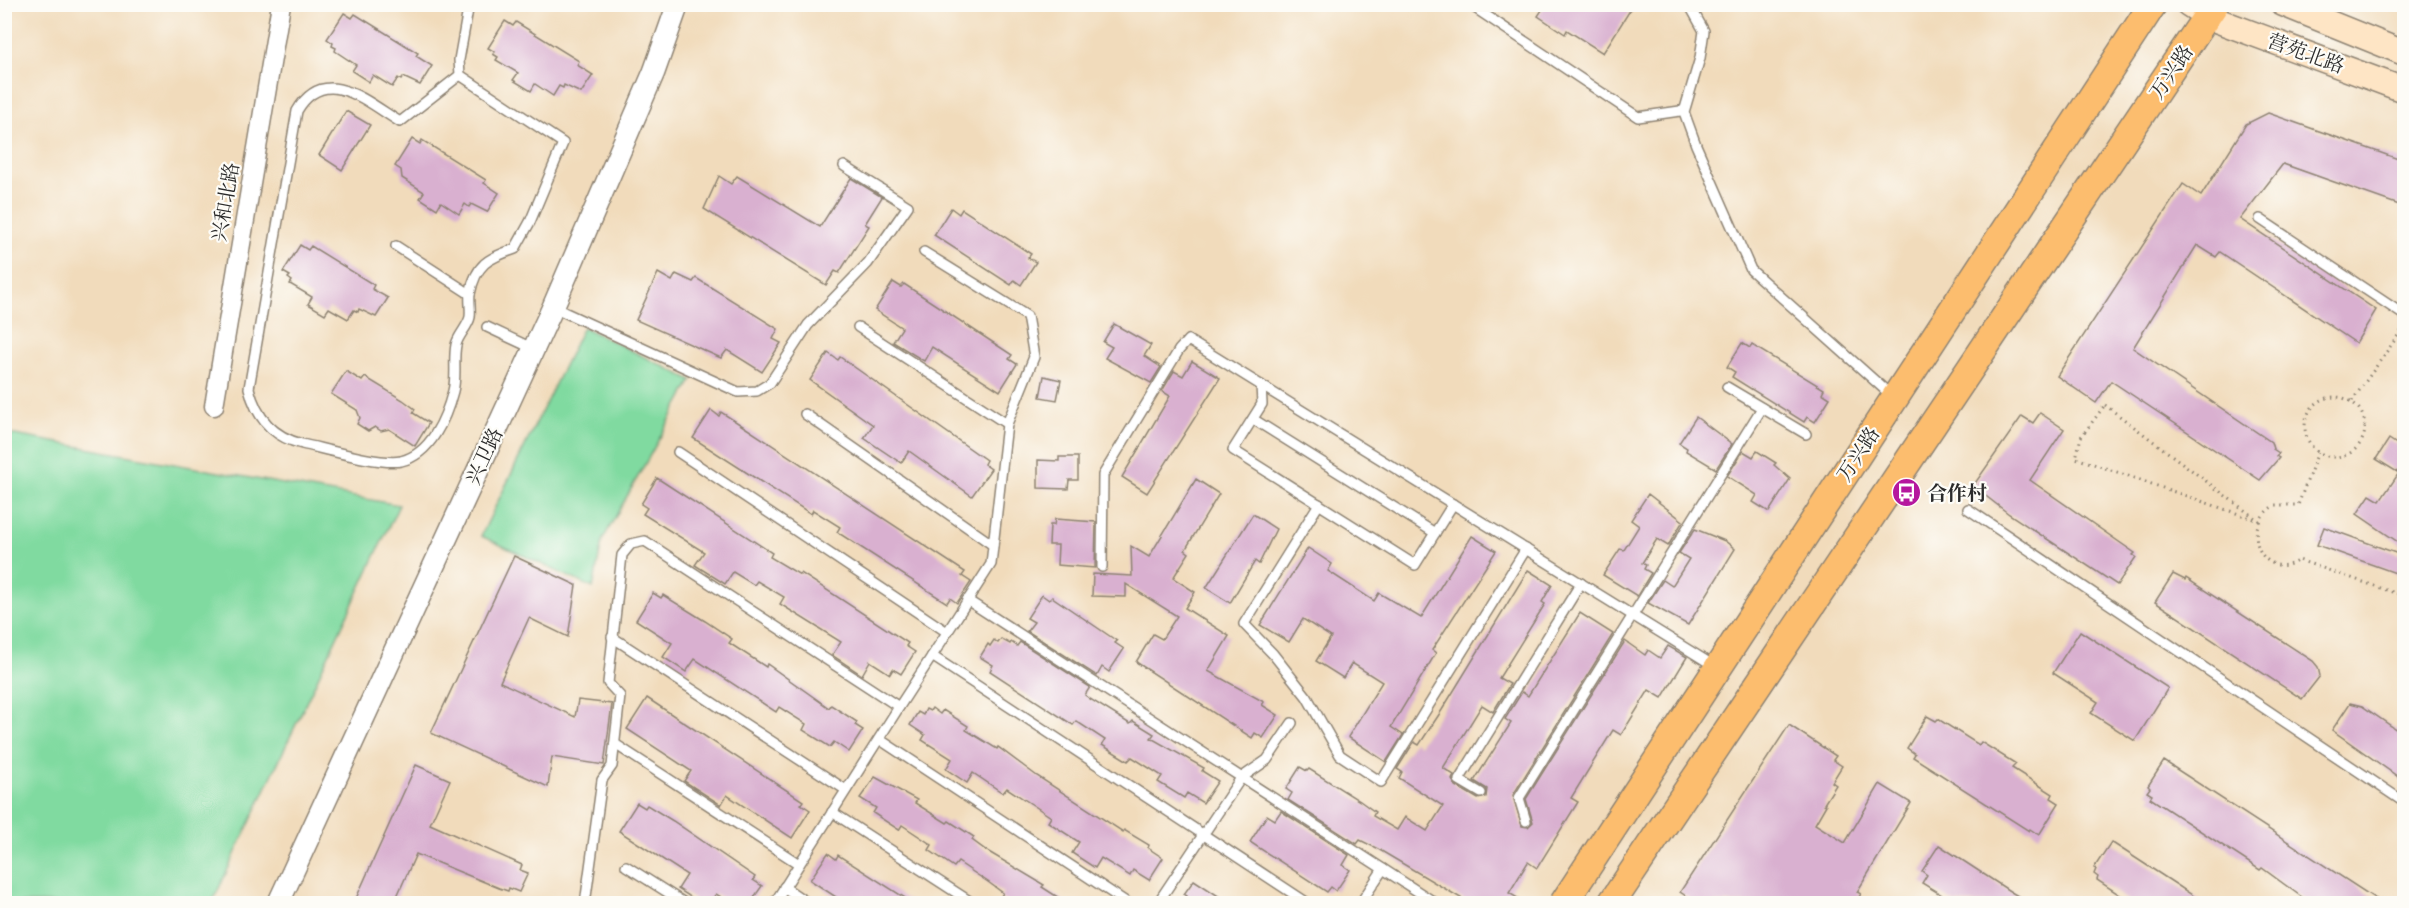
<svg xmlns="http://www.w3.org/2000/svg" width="2409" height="908" font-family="'Libre Bodoni','Noto Serif SC',serif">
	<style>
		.green { fill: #80daa0; stroke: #568266; stroke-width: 1.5 }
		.building { fill: #d9b0d0 }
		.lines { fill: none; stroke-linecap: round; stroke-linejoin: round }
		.service-casing { stroke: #8e8373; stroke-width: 12 }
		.minor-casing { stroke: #8e8373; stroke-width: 21 }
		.tertiary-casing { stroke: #8e8373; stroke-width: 24 }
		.secondary-casing { stroke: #8e8373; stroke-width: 27 }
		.primary-casing { stroke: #8e8373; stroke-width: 30 }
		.path { stroke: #8e8373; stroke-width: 3; stroke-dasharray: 1.5 4.5; stroke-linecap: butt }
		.service { stroke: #fff; stroke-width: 9 }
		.minor { stroke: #fff; stroke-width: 18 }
		.tertiary { stroke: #fff; stroke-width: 21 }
		.secondary { stroke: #fee5c5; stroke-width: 24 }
		.primary { stroke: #fcbd6e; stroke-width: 27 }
		.labels { text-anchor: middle; stroke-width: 4.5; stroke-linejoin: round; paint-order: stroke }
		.street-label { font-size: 20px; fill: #2b2b2b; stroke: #fdfcf7 }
		.poi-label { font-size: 20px; font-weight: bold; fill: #2b2b2b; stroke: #fdfcf7; text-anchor: start }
	</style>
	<rect width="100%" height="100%" fill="#fdfcf7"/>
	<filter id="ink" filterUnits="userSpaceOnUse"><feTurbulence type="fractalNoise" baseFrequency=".0167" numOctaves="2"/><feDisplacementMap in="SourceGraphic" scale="12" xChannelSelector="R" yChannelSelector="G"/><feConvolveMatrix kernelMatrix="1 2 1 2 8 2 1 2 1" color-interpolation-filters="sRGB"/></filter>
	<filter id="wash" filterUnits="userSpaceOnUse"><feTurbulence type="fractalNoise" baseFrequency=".008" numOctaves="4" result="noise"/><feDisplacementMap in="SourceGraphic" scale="24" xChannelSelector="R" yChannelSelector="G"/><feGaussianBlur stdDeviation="1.35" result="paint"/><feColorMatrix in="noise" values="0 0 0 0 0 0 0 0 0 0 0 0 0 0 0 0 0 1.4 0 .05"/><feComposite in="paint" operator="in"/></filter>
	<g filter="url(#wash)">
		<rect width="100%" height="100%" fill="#f1dbbb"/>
		<g class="green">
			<path d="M583,327L692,380L602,541L593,588L481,536Z"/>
			<path d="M4,433L399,505L212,903H5Z"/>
		</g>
		<g id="blocks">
			<g class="building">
				<path d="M1546,4H1634L1603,53L1567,30L1565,34L1538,16Z"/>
				<path d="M344,13L352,18L355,14L418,53L416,56L432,66L420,85L403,77L401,80L398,78L392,87L373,75L369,82L352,71L356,65L335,51L336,48L332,46L333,43L327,39Z"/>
				<path d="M505,21L513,26L516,22L579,61L577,65L593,75L581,93L564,85L563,88L559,86L553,96L535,84L531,91L513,80L518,73L496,60L498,57L493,54L495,52L488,48Z"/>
				<path d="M346,111L370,125L342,170L319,155Z"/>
				<path d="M2268,113L2404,161V197L2402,206L2283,164L2240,219L2376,310L2356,343L2220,252L2216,257L2197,245L2133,348L2271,442L2273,449L2279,453L2276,456L2279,458L2260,480L2111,381L2096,403L2057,376L2183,184L2201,196L2246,124Z"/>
				<path d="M412,139L420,144L422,140L486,180L484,183L499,193L487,212L471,204L469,207L465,204L459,214L441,202L437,209L420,198L424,192L402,178L401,170L395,166Z"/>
				<path d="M719,176L731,184L737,176L820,227L851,178L882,197L865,224L869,226L839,273L835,271L826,285L704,209Z"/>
				<path d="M951,208L959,214L962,209L1031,254L1028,258L1036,262L1021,285L1014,280L1011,285L934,235Z"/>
				<path d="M300,245L308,250L311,246L374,285L372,289L388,298L376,317L359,309L358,312L354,310L348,319L329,308L325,314L308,304L312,297L290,284L292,281L288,278L290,276L283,272Z"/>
				<path d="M658,273L672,281L676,274L693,282L696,278L778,329L773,339L781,343L762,372L727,350L721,358L636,320Z"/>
				<path d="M893,282L901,287L904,284L1012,355L1009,359L1017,364L1000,391L932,347L924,361L893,342L902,328L875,310Z"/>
				<path d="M1114,324L1151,345L1144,356L1161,367L1151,383L1105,358L1112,347L1103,342Z"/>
				<path d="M1742,343L1750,348L1752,345L1824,389L1822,393L1830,398L1815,422L1807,417L1804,422L1732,377L1735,372L1727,367Z"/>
				<path d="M828,353L838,360L840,357L986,460L984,464L991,469L972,496L909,451L901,463L864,438L873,425L810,380Z"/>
				<path d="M1192,361L1220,378L1147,493L1122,477L1170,396L1162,391L1174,371L1183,376Z"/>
				<path d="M346,371L362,381L365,377L403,400L415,409L413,413L429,423L415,446L389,429L381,431L375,427L368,431L357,424L360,418L357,410L331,394Z"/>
				<path d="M1044,376L1061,380L1057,400L1040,397Z"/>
				<path d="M711,410L719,416L721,412L746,428L965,572L962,576L971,582L957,603L950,598L947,603L837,532L840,527L813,510L811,514L693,438Z"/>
				<path d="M2040,413L2064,429L2030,480L2135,553L2133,555L2136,557L2117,585L2009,514L1973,486L2022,416L2033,423Z"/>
				<path d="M1696,417L1732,444L1716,469L1686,451L1687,448L1679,443Z"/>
				<path d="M2389,439L2404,449V546L2357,514L2370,495L2380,501L2399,473L2376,459Z"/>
				<path d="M1743,451L1753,457L1757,451L1776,463L1774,465L1790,479L1769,512L1753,502L1757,495L1727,476Z"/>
				<path d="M1059,457H1078V480H1069L1068,489L1038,488V460L1059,461Z"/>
				<path d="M657,478L772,553L770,557L800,575L801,573L908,643L906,646L915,652L901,674L893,669L890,674L870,661L862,675L832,655L841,642L780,604L784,597L757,581L754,585L733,572L725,584L695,565L704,552L643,514L647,508L641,504Z"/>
				<path d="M1196,479L1219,494L1185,550L1189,553L1173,578L1195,592L1185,608L1229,636L1208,671L1264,702L1262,705L1278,715L1263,738L1255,733L1252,738L1136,662L1153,634L1162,639L1177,616L1126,584V597L1092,596L1093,574L1132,576L1131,546L1149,557Z"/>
				<path d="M1648,494L1683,521L1668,546L1657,539L1642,563L1646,565L1644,569L1651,573L1637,596L1603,575L1620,549L1624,550L1639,526L1631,520Z"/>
				<path d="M1253,514L1276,529L1259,564L1255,561L1230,603L1206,588Z"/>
				<path d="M1055,519L1096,522L1095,568L1057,565L1058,545H1049L1050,525H1054Z"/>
				<path d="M2324,527L2404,556V576L2317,545Z"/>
				<path d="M1695,529L1725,541L1735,549L1688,625L1648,603L1663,580L1672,586L1689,559L1679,553Z"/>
				<path d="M1472,536L1496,551L1432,650L1436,653L1391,727L1403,735L1386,762L1348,737L1382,682L1352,663L1343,678L1316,661L1331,637L1303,619L1289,642L1260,625L1308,548L1332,564L1328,571L1374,601L1379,593L1421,618Z"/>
				<path d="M514,556L576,585L568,637L529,618L500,682L575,717L578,700L612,704L604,765L552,757L548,787L431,733Z"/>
				<path d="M1528,570L1552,585L1542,602L1545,604L1499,678L1510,684L1493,712L1482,705L1443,768L1454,775L1452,780L1456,786L1478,799L1486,797L1487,789L1474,781L1511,723L1505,719L1522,692L1528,696L1580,613L1613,634L1513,795L1522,826L1528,827L1533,822L1526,799L1625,641L1645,655L1648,650L1660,658L1668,646L1687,657L1662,698L1649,690L1621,735L1613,730L1571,798L1578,802L1537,868L1528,862L1509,893L1526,903H1469L1378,849L1360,840L1357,844L1288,800L1292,793L1286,789L1300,767L1307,771L1309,769L1360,801L1375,812L1373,816L1397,830L1405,817L1427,831L1443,806L1399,778L1402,772L1397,769L1414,742L1419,745L1442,710Z"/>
				<path d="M2173,574L2185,580L2186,578L2313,661L2318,667L2320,676L2302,699L2155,602Z"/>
				<path d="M653,593L661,598L663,595L705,621L732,639L729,643L766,667L767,664L829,708L831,705L857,722L855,725L863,730L849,752L834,742L830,747L803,730L806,724L779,707L776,712L695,659L686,672L663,657L672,643L636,620Z"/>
				<path d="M1042,595L1049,600L1052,597L1117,641L1115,643L1124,649L1109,672L1102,667L1097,676L1027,631L1034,622L1027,618Z"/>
				<path d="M2080,631L2168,688L2135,741L2091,713L2098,702L2053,673Z"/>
				<path d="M1001,639L1010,644L1011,642L1017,646L1020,642L1090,687L1085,695L1090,699L1130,724L1133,721L1154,734L1151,738L1204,768L1202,771L1218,781L1203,803L1187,793L1184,798L1158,782L1162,776L1132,757L1128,761L1102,745L1105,740L1076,721L1073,725L990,671L993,665L980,657L988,644L990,646L994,640L998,643Z"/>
				<path d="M647,698L803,801L801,804L810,810L792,838L727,795L721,805L684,781L691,771L627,729Z"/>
				<path d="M2350,703L2362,706L2404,735V781L2332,730Z"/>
				<path d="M932,708L940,714L943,710L968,726L966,730L997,749L998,747L1037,776L1123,832L1124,830L1149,845L1148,848L1163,858L1149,880L1133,870L1130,876L1101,858L1095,868L1072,853L1079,842L1048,822L1051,817L1036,807L1007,788L1003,793L973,773L967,783L946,769L952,759L922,740L925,735L910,725L918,712L923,715L926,709L930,711Z"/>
				<path d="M1927,716L1936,721L1938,719L1979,745L1981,742L2016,764L2012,768L2053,794L2051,798L2059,803L2039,835L2030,829L2029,831L1913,757L1915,754L1907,748Z"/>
				<path d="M1789,725L1836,756L1833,760L1842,766L1832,782L1836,785L1824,804L1826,805L1815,824L1845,843L1880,784L1911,803L1857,892L1861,894L1855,903H1685L1689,898L1680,892Z"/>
				<path d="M2164,761L2382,903H2310L2262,868L2260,870L2150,798L2152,795L2147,792L2150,788L2148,786Z"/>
				<path d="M416,765L450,780L430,824L522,865L520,870L528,873L519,892L509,888L508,891L499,888L416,854L394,903H354Z"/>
				<path d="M875,777L917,800L915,803L947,823L949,821L974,837L972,840L987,851L1044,885L1042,887L1067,903H1008L1000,898L1003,893L988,882L958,862L954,867L929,850L932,845L902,825L899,830L873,813L876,808L860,798Z"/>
				<path d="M637,803L645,808L647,805L673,821L755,877L753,880L762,886L750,903H731L716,894L709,903H700L678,889L687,875L619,831Z"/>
				<path d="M1281,811L1349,855L1343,865L1350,870L1336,891L1331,887L1327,892L1250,842L1267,815L1275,820Z"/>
				<path d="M2111,842L2177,885L2204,903H2139L2134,900L2132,903L2097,880L2098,877L2094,874L2096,869L2094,868Z"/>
				<path d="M1939,845L2011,892L2030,903H1955L1922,883L1927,875L1922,871Z"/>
				<path d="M828,853L836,859L838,855L913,903H832L836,897L810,880Z"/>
				<path d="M1194,880L1229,903H1182L1187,896L1184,894Z"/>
			</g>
		</g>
	</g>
	<g filter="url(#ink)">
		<use href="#blocks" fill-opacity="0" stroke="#8e8373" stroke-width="1.5"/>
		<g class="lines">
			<defs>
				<g id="service">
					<path d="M1469,4L1638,117L1680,111"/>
					<path d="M1689,4L1704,31L1700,58L1684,112L1696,145L1751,270L1893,397"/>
					<path d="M460,75L400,122C367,102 325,63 297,111L249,388C256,417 273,437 302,444C325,449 380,465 401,461C431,454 446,418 453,391C457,376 453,360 456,345C458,335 468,327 470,317C471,309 469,301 470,294C476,264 488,258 515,249L530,222L563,143L460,75L459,60L469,4"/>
					<path d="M2260,219L2404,315"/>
					<path d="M396,246L470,294"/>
					<path d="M924,252L1027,316L1034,357L1007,424L991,564L932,656"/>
					<path d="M553,307L738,392L757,391L770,383L808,325L868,263L908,206L844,166"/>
					<path d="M487,327L534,349"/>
					<path d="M858,327L1007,424"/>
					<path d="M1261,385L1262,404L1233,450L1415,565L1453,504"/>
					<path d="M1727,387L1806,434"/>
					<path d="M805,414L993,545"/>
					<path d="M1253,419L1435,533"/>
					<path d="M678,452L947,632"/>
					<path d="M1319,504L1244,624L1273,654L1307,697L1340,755L1381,782L1526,549"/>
					<path d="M1968,509L2404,802"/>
					<path d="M1102,567L1103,475L1179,350L1188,340L1716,667"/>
					<path d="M967,600L1383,869"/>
					<path d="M612,637L846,790"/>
					<path d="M899,707L932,656L1309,904"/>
					<path d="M879,739L1129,904"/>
					<path d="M615,744L799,864"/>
					<path d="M1481,793L1459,780L1581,583"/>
					<path d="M832,812L974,904"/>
					<path d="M1526,821L1519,798L1762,408"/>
					<path d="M626,866L686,904"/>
					<path d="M784,887L809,904"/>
					<path d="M585,904L602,780L612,766L620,696L608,683L622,555L631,544L645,541L899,707L774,904"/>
					<path d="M1157,904L1241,778L1267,760L1292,723"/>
					<path d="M1360,904L1383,869L1437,904"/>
				</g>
				<path id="minor" d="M214,406L281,4"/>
				<path id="tertiary" d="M278,904L553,307L654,72L678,4"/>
				<g id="secondary">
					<path d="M2188,4L2208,17L2404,90"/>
					<path d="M2283,4L2404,53"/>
				</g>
				<g id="primary">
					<path d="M1563,904L2153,4"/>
					<path d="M1611,904L2215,4"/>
				</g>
			</defs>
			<use href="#service" class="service-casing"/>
			<use href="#minor" class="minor-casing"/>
			<use href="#tertiary" class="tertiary-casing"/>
			<use href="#secondary" class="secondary-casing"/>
			<use href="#primary" class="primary-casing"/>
			<g class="path">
				<circle cx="2335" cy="427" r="30"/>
				<path d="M2352,401L2404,327"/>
				<path d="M2105,405L2259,521L2076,458L2081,437Z"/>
				<path d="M2318,452L2298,505H2275C2237,527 2263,583 2299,560L2404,596"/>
			</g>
			<use href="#service" class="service"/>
			<use href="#minor" class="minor"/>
			<use href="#tertiary" class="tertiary"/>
			<use href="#secondary" class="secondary"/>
			<use href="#primary" class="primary"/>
		</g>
	</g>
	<defs>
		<symbol id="bus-disc" viewBox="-11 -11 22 22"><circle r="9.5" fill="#b5179e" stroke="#fdfcf7"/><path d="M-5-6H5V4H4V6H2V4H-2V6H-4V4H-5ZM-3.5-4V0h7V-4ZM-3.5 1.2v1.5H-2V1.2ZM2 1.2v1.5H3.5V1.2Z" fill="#fff"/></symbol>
	</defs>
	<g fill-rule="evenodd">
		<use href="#bus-disc" x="1890" y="476" width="33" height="33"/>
	</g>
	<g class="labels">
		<g class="street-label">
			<text transform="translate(2306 53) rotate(20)" y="7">营苑北路</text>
			<text transform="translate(2171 72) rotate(-56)" y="7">万兴路</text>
			<text transform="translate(225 202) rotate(-80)" y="7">兴和北路</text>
			<text transform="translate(1858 454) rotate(-57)" y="7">万兴路</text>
			<text transform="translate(484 456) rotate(-65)" y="7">兴卫路</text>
		</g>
		<g class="poi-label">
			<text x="1927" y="500">合作村</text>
		</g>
	</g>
	<rect width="2409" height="908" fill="none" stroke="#fdfcf7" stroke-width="24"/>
</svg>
